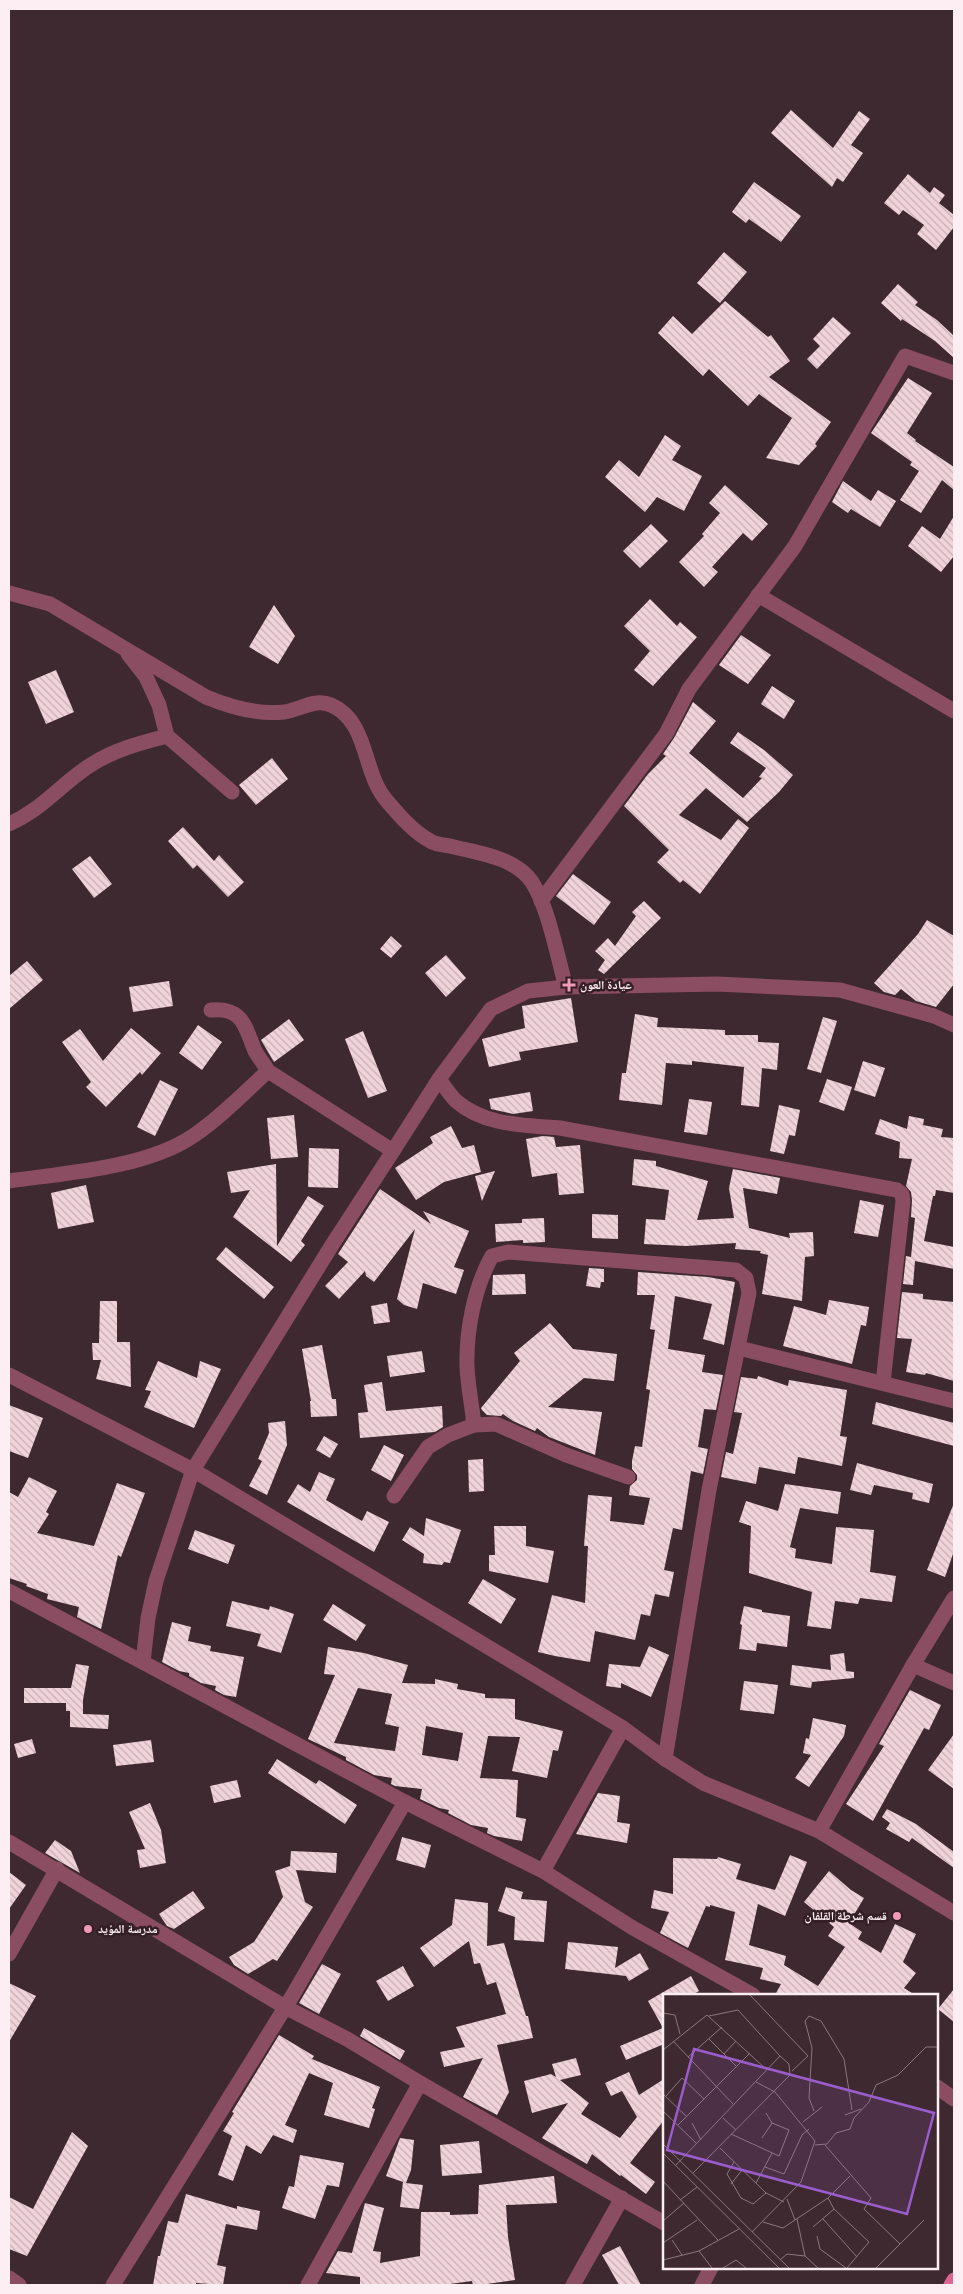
<svg xmlns="http://www.w3.org/2000/svg" width="963" height="2294" font-family="Merriweather,'Noto Naskh Arabic',serif">
	<style>
		.building { fill: url(#building-back-hatch); fill-rule: evenodd }
		.lines { fill: none; stroke-linecap: round; stroke-linejoin: round }
		.minor { stroke: #8a4d62; stroke-width: 15 }
		.major { stroke: #e06492; stroke-width: 15 }
		.poi-dot { fill: #f09ab6; stroke: #341f26; stroke-width: 2 }
		.labels { text-anchor: middle; stroke-width: 5; stroke-linejoin: round; paint-order: stroke }
		.poi-label { font-size: 12px; font-weight: bold; fill: #fceef2; stroke: #341f26; text-anchor: start }
		.inset-road { fill: none; stroke: #8a787e; stroke-width: 1 }
		.view { fill: #9b5ccc; fill-opacity: 0.15; stroke: #9b5ccc; stroke-width: 2.5 }
		.inset-edge { fill: none; stroke: #fceef2; stroke-width: 2.5 }
	</style>
	<defs>
		<pattern id="building-back-hatch" width="6" height="6" patternUnits="userSpaceOnUse" patternTransform="scale(1.25)"><rect width="6" height="6" fill="#f0d3db"/><path d="M-1 5l2 2M0 0l6 6M5-1l2 2" fill="none" stroke="#c7b0b6"/></pattern>
	</defs>
	<rect width="100%" height="100%" fill="#3e2930"/>
	<g class="building">
		<path d="M791,110L833,148L859,111L870,119L851,145L863,153L843,182L837,178L832,187L771,133Z"/>
		<path d="M908,174L930,193L934,187L945,195L939,203L954,215V227L936,250L917,234L924,225L903,210L899,215L884,203Z"/>
		<path d="M754,182L801,216L781,242L749,219L746,223L732,212Z"/>
		<path d="M724,252L747,272L720,303L697,283Z"/>
		<path d="M898,284L918,302L915,305L937,320L954,336V358L935,341L902,319L901,321L881,303Z"/>
		<path d="M725,301L768,337L771,335L790,361L769,377L831,422L815,444L817,446L799,465L766,458L792,418L759,394L748,406L709,369L703,376L658,333L673,316L692,334Z"/>
		<path d="M833,317L851,333L817,369L807,359L820,346L813,339Z"/>
		<path d="M908,378L932,393L907,433L916,440L915,441L954,467V490L942,480L921,513L900,500L919,471L910,465L912,462L871,433Z"/>
		<path d="M665,435L681,446L672,460L702,476L684,511L657,497L645,512L605,477L619,460L639,477Z"/>
		<path d="M843,481L871,501L878,490L896,501L880,527L851,509L848,513L832,502Z"/>
		<path d="M725,485L768,524L752,541L743,533L712,567L718,572L704,587L679,562L704,536L702,534L720,513L709,503Z"/>
		<path d="M954,516V556L941,572L908,546L922,526L940,539Z"/>
		<path d="M651,524L668,541L640,568L623,551Z"/>
		<path d="M650,599L677,626L680,622L697,637L653,686L634,670L650,651L624,626Z"/>
		<path d="M274,605L295,636L278,664L249,647Z"/>
		<path d="M741,635L771,655L748,684L719,665Z"/>
		<path d="M56,670L74,712L46,724L28,682Z"/>
		<path d="M772,686L795,701L784,719L761,704Z"/>
		<path d="M693,702L716,721L689,753L743,798L762,778L759,777L766,768L730,743L738,732L764,750L793,775L779,792L747,822L706,788L679,815L721,840L738,819L749,828L700,894L683,880L680,883L657,862L669,850L624,806L648,774L666,756L663,754L674,738Z"/>
		<path d="M272,758L288,779L256,805L239,785Z"/>
		<path d="M183,827L214,861L219,855L244,882L228,897L197,865L193,869L168,841Z"/>
		<path d="M90,856L112,884L94,898L72,869Z"/>
		<path d="M573,874L611,902L594,925L556,896Z"/>
		<path d="M644,901L661,918L604,974L598,970L605,960L595,951L608,938L615,946L636,916L632,912Z"/>
		<path d="M927,920L954,936V984L936,1007L916,1001L901,989L895,995L884,992L874,983L918,934Z"/>
		<path d="M391,936L402,946L391,958L380,949Z"/>
		<path d="M446,955L466,978L446,997L425,973Z"/>
		<path d="M27,961L43,980L9,1009V976Z"/>
		<path d="M169,981L173,1006L133,1012L129,987Z"/>
		<path d="M571,998L578,1042L519,1052L521,1060L489,1067L482,1039L525,1028L522,1006Z"/>
		<path d="M635,1014L658,1018L657,1027L725,1030V1035H758V1042L779,1043L777,1070L762,1068L759,1107L741,1105L744,1067L692,1061V1065L666,1063L662,1105L619,1100L622,1073H626Z"/>
		<path d="M823,1017L837,1021L821,1073L807,1069Z"/>
		<path d="M289,1019L304,1040L274,1062L261,1040Z"/>
		<path d="M198,1025L222,1042L202,1070L179,1053Z"/>
		<path d="M131,1028L161,1053L142,1075L140,1072L106,1107L86,1087L91,1082L62,1042L80,1029L103,1061Z"/>
		<path d="M363,1031L387,1091L368,1098L345,1039Z"/>
		<path d="M863,1061L885,1068L875,1097L854,1090Z"/>
		<path d="M827,1079L852,1087L844,1111L819,1102Z"/>
		<path d="M160,1080L178,1089L155,1136L137,1127Z"/>
		<path d="M530,1092L533,1111L513,1114L491,1109L489,1099Z"/>
		<path d="M689,1099L712,1102L707,1135L684,1132Z"/>
		<path d="M779,1105L800,1110L795,1136L789,1135L784,1154L770,1151Z"/>
		<path d="M294,1115L298,1157L271,1159L267,1118Z"/>
		<path d="M909,1116L924,1119L923,1125L943,1129L941,1137L954,1138V1193L936,1190L935,1196H933L924,1241L954,1247V1269L915,1261L913,1285L903,1284L906,1256L911,1257L915,1218L911,1217L912,1200L911,1192L906,1186L912,1159L899,1158L900,1142L875,1134L880,1119L907,1129Z"/>
		<path d="M451,1126L462,1148L474,1145L481,1172L444,1182L416,1200L395,1168L433,1143L430,1137Z"/>
		<path d="M543,1136L554,1137L556,1147L580,1145L584,1193L559,1195L557,1173L532,1177L526,1139Z"/>
		<path d="M309,1148L339,1149L338,1188L308,1187Z"/>
		<path d="M634,1159L656,1161V1166L708,1181L697,1220L734,1218L729,1188L733,1169L780,1178L777,1194L743,1188L749,1228L790,1238L789,1233L813,1232L814,1256L805,1257L802,1301L762,1294L768,1255L760,1253L761,1251L735,1249L736,1243L686,1246L644,1244L646,1219L665,1220L669,1190L632,1185Z"/>
		<path d="M276,1164L277,1246L308,1196L324,1206L301,1241L305,1245L291,1262L233,1217L250,1190L231,1193L227,1172Z"/>
		<path d="M495,1171L482,1201L475,1176Z"/>
		<path d="M86,1185L94,1222L58,1229L51,1193Z"/>
		<path d="M380,1189L431,1224L423,1211L469,1231L454,1267L464,1270L456,1294L423,1283L417,1309L404,1305L397,1299L415,1229L374,1282L366,1276L365,1271L339,1299L325,1286L348,1262L338,1254Z"/>
		<path d="M860,1200L884,1205L878,1237L854,1233Z"/>
		<path d="M592,1214L618,1215V1239L592,1238Z"/>
		<path d="M544,1218L545,1242L523,1243V1240L496,1242L495,1224L522,1223V1219Z"/>
		<path d="M226,1247L274,1287L264,1299L216,1259Z"/>
		<path d="M589,1268L604,1269V1282H601L600,1288L586,1286Z"/>
		<path d="M638,1272L708,1277L735,1282L724,1345L703,1339L712,1304L675,1296L668,1349L705,1355L702,1372L723,1375L716,1410L704,1409L698,1447L708,1449L703,1474L691,1471L682,1530L673,1528L664,1570L674,1572L669,1597L655,1594L650,1616L641,1614L635,1640L595,1631L590,1662L555,1656L538,1652L552,1595L585,1603L588,1546H584L588,1495L612,1497L610,1521L644,1525L650,1498L629,1495L630,1486L637,1480V1475L632,1469V1461L635,1446L642,1447L650,1390L646,1389L655,1330L650,1329L655,1295H637Z"/>
		<path d="M525,1274L526,1294L492,1295L493,1275Z"/>
		<path d="M902,1292L923,1294V1299L954,1302V1381L926,1373L925,1375L906,1372L912,1339L897,1338Z"/>
		<path d="M829,1300L869,1307L866,1326L861,1325L852,1364L783,1346L794,1306L826,1315Z"/>
		<path d="M100,1301H117V1342H130L131,1387L96,1379L101,1360H93L92,1343H99Z"/>
		<path d="M387,1303L390,1322L374,1324L371,1306Z"/>
		<path d="M550,1323L573,1349L617,1354L614,1381L584,1378L548,1407L602,1412L595,1455L549,1437L537,1428L535,1431L513,1421L503,1414L501,1416L487,1415L482,1410L481,1408L520,1361L514,1353Z"/>
		<path d="M322,1345L332,1399H336L337,1416L311,1417L310,1401H311L302,1349Z"/>
		<path d="M422,1351L425,1372L390,1377L387,1356Z"/>
		<path d="M158,1361L197,1378L200,1361L221,1369L194,1428L144,1407L151,1391L145,1390Z"/>
		<path d="M758,1376L788,1386L789,1380L847,1390L840,1436L847,1437L842,1466L798,1457L795,1474L759,1467L756,1484L721,1477L726,1452L733,1454L742,1413L734,1412L741,1377L757,1379Z"/>
		<path d="M382,1382L386,1411L442,1406L443,1427L435,1432L360,1438L358,1413L368,1412L364,1385Z"/>
		<path d="M876,1402L954,1423V1446L872,1424Z"/>
		<path d="M9,1405L43,1418L28,1458L9,1451Z"/>
		<path d="M285,1421L287,1445L267,1495L249,1486L262,1461L258,1459L269,1433L268,1423Z"/>
		<path d="M324,1436L338,1444L330,1458L316,1450Z"/>
		<path d="M384,1445L404,1455L391,1481L371,1470Z"/>
		<path d="M483,1459L484,1491L469,1492L468,1460Z"/>
		<path d="M857,1463L933,1484L929,1503L912,1499L913,1493L874,1485L871,1495L850,1490Z"/>
		<path d="M319,1472L335,1479L326,1500L362,1521L367,1511L389,1522L374,1552L287,1502L298,1484L310,1492Z"/>
		<path d="M29,1477L57,1491L46,1512L49,1514L37,1533L94,1546L117,1483L145,1493L121,1557L118,1555L101,1629L77,1617L79,1607L47,1599L48,1594L26,1586L27,1584L9,1578V1492L18,1497Z"/>
		<path d="M785,1484L841,1492L838,1514L800,1508L790,1547L796,1549L795,1558L832,1564L836,1527L874,1530L870,1572L896,1576L892,1602L860,1598L858,1604L835,1601L831,1629L807,1626L812,1592L749,1573L751,1526L739,1522L746,1501L778,1511Z"/>
		<path d="M954,1503V1551L945,1577L927,1570Z"/>
		<path d="M426,1518L461,1530L450,1563L444,1562L442,1565L423,1563L424,1554L402,1540L410,1527L424,1536Z"/>
		<path d="M494,1526H526V1546L554,1551L548,1583L489,1571V1555H495Z"/>
		<path d="M195,1530L235,1545L228,1564L188,1549Z"/>
		<path d="M483,1579L516,1599L501,1624L468,1603Z"/>
		<path d="M232,1601L269,1610L270,1606L294,1614L281,1653L257,1646L261,1634L226,1626Z"/>
		<path d="M333,1604L366,1625L356,1641L323,1620Z"/>
		<path d="M744,1606L762,1610V1612L790,1616L787,1647L757,1643L756,1651L739,1649L742,1625L740,1624Z"/>
		<path d="M172,1622L191,1627L188,1641L211,1646L210,1651L244,1657L236,1697L224,1695L215,1690L216,1686L201,1683L189,1676V1673L179,1671L162,1662Z"/>
		<path d="M649,1646L669,1655L651,1697L621,1683V1688L606,1686L609,1664L640,1667Z"/>
		<path d="M328,1647L364,1653L408,1665L402,1683L435,1684V1679L458,1684L457,1689L485,1694V1698L515,1699V1719L563,1731L558,1751L553,1750L547,1778L512,1771L520,1737L488,1736L480,1778L518,1780L516,1817L526,1819L522,1841L494,1836L487,1833L488,1828L471,1825L448,1813L449,1810L439,1808L420,1799L422,1789L395,1786L391,1784L392,1778L374,1775L346,1760V1757L308,1739L335,1675L324,1674ZM358,1688L392,1694L385,1724L399,1727L395,1751L334,1743ZM426,1726L463,1733L458,1761L422,1755Z"/>
		<path d="M844,1653L846,1671L854,1672V1678L812,1682L811,1688L790,1685L792,1665L831,1670L830,1655Z"/>
		<path d="M76,1664L89,1666L83,1700V1714L109,1715L108,1729L70,1727V1711H66V1703H24V1688H71Z"/>
		<path d="M744,1681L778,1685L774,1714L740,1710Z"/>
		<path d="M910,1690L941,1705L929,1730L924,1728L873,1821L846,1804L884,1746L879,1744Z"/>
		<path d="M813,1718L846,1725L844,1736L809,1787L795,1778L811,1755L803,1753L806,1738L809,1739Z"/>
		<path d="M954,1734V1789L928,1770Z"/>
		<path d="M32,1739L36,1753L18,1758L14,1744Z"/>
		<path d="M151,1740L154,1762L116,1766L113,1745Z"/>
		<path d="M277,1759L316,1784L319,1780L357,1805L345,1824L268,1773Z"/>
		<path d="M237,1780L241,1797L214,1803L210,1786Z"/>
		<path d="M598,1793L620,1796L617,1822L630,1824L627,1843L576,1834Z"/>
		<path d="M150,1803L161,1830L166,1863L140,1868L137,1850L145,1849L129,1812Z"/>
		<path d="M887,1809L916,1824L954,1852V1868L912,1838L909,1842L886,1829L890,1823L882,1817Z"/>
		<path d="M402,1837L431,1845L425,1868L396,1860Z"/>
		<path d="M55,1840L71,1851L80,1873L45,1853Z"/>
		<path d="M291,1851L337,1853L336,1873L296,1870L305,1902L313,1907L277,1961L273,1959L248,1974L234,1965L229,1957L254,1942L283,1897L275,1871L290,1866Z"/>
		<path d="M790,1855L807,1862L785,1916L758,1904L749,1945L786,1956L784,1965L818,1986L845,1947L828,1936L834,1927L804,1902L829,1871L851,1890L864,1898L849,1923L862,1932L858,1939L881,1953L895,1924L916,1934L903,1962L916,1973L904,1988L915,1995H775L781,1984L760,1979L763,1968L725,1960L735,1912L710,1905V1907L706,1906L688,1948L660,1933L669,1912L651,1908L654,1890L673,1894V1858L717,1859L718,1857L741,1864L736,1879L775,1890Z"/>
		<path d="M9,1872L26,1885L9,1909Z"/>
		<path d="M506,1887L523,1892L521,1899L547,1901L544,1942L514,1940L515,1917L498,1911Z"/>
		<path d="M193,1891L205,1908L174,1929L167,1926L159,1914Z"/>
		<path d="M455,1899L488,1903L487,1946L504,1943L526,2016H528L533,2038L497,2045L509,2092L497,2115L463,2097L483,2058L444,2067L440,2052L465,2047L456,2027L506,2014L496,1982L487,1985L480,1963L474,1964L469,1941L434,1967L420,1948L452,1925Z"/>
		<path d="M568,1942L618,1947L615,1968L640,1953L649,1969L629,1981L626,1976L565,1969Z"/>
		<path d="M322,1964L341,1974L319,2014L299,2003Z"/>
		<path d="M403,1966L414,1986L388,2001L376,1981Z"/>
		<path d="M691,1976L699,1991L692,1995H664V2044L626,2060L620,2046L663,2028L648,2001Z"/>
		<path d="M9,1983L36,1996L9,2042Z"/>
		<path d="M954,1989V2022L938,2009Z"/>
		<path d="M364,2028L405,2051L400,2060L360,2036Z"/>
		<path d="M279,2035L314,2056L312,2059L380,2087L372,2108L375,2109L369,2128L324,2115L333,2083L309,2073L285,2125L297,2130L293,2143L273,2135L261,2154L246,2145L233,2181L218,2175L232,2136L223,2131L234,2113L232,2112Z"/>
		<path d="M576,2058L581,2075L560,2080L589,2103L581,2114L620,2138L637,2117L622,2091L611,2096L605,2083L629,2072L639,2095L664,2079V2120L630,2163L655,2182L646,2194L621,2175L620,2176L592,2154L587,2164L542,2138L568,2103L532,2113L524,2081L551,2074L556,2077L552,2064Z"/>
		<path d="M72,2132L88,2146L27,2256L9,2249V2197L33,2209Z"/>
		<path d="M400,2138L414,2140L411,2170L406,2183L423,2185L419,2209L400,2207L403,2182L386,2176Z"/>
		<path d="M479,2141L482,2173L442,2176L440,2145Z"/>
		<path d="M300,2155L344,2163L339,2187L327,2185L315,2219L282,2208L289,2186L294,2187Z"/>
		<path d="M554,2176L557,2203L506,2205L508,2237L515,2280L480,2285H473L472,2281L443,2285H360V2277L326,2273L338,2251L352,2253L365,2203L384,2208L373,2251L381,2252L380,2263L420,2256L421,2212H450V2215L478,2214L479,2185Z"/>
		<path d="M186,2194L237,2209V2206L260,2211L257,2230L226,2224L217,2265L226,2267L223,2285L196,2283V2285H153L158,2256H160L168,2221L178,2223Z"/>
		<path d="M620,2246L641,2285H619L602,2255Z"/>
	</g>
	<g class="lines">
		<g class="minor">
			<path d="M9,593L50,604L206,697C230,707 257,715 284,712C300,710 314,698 331,705C369,721 362,773 387,801C399,815 414,833 432,842C438,845 447,845 454,847C479,853 516,858 532,882C549,909 557,956 566,987"/>
			<path d="M758,595L954,711"/>
			<path d="M128,654L146,677L159,705L167,736L232,792"/>
			<path d="M9,824C43,809 60,785 89,766C113,750 140,743 167,736"/>
			<path d="M541,901L666,734L689,689L795,546L905,356L954,373"/>
			<path d="M211,1010C243,1007 245,1027 255,1051C259,1058 264,1064 268,1071L393,1151"/>
			<path d="M439,1079C444,1086 450,1095 456,1101C485,1126 524,1125 560,1128L897,1190L902,1194L903,1201L883,1383"/>
			<path d="M9,1181C65,1173 146,1168 193,1136C220,1118 244,1093 268,1071"/>
			<path d="M739,1348L954,1401"/>
			<path d="M9,1375L193,1470L623,1728L665,1759L703,1783L819,1831L954,1913"/>
			<path d="M474,1425C472,1406 468,1386 467,1367C466,1331 474,1288 492,1256L508,1252L736,1270L746,1278L749,1293L709,1490L665,1759"/>
			<path d="M394,1496L428,1447L448,1435L474,1425L496,1424L566,1455L628,1477"/>
			<path d="M9,1591L405,1802L543,1871L633,1928L753,1995"/>
			<path d="M143,1662L148,1618L156,1581L193,1470L332,1245L393,1151L439,1079L491,1009L528,991L566,987L717,984L840,990L934,1016L954,1025"/>
			<path d="M913,1665L954,1683"/>
			<path d="M819,1831L913,1665L954,1598"/>
			<path d="M9,1842L285,2007L347,2039L420,2083L664,2223"/>
			<path d="M543,1871L623,1728"/>
			<path d="M9,1954L57,1869"/>
			<path d="M937,2087L954,2099"/>
			<path d="M9,2278L19,2285"/>
			<path d="M113,2285L291,1998L405,1802"/>
			<path d="M308,2285L420,2083"/>
			<path d="M573,2285L622,2198"/>
			<path d="M702,2285L711,2268"/>
		</g>
		<path class="major" d="M951,2285L954,2280"/>
	</g>
	<g class="poi-dot">
		<path d="M566.5 977.5h5v5h5v5h-5v5h-5v-5h-5v-5h5z"/>
		<circle cx="897" cy="1916" r="5"/>
		<circle cx="88" cy="1929" r="5"/>
	</g>
	<g class="labels">
		<g class="poi-label">
			<text x="580" y="989">عيادة العون</text>
			<text x="887" y="1920" text-anchor="end">قسم شرطة القلفان</text>
			<text x="98" y="1933">مدرسة المؤيد</text>
		</g>
	</g>
	<g transform="translate(663 1994)">
		<rect width="275" height="275" fill="#3e2930"/>
		<path class="inset-road" d="M87,1L145,62L129,77M0,19L12,21L17,40M46,45L74,73M10,47L71,111M0,56L44,21L104,76M61,60L73,47M25,63L59,33M0,100L24,123M3,102L19,84L41,105M0,117L33,149M151,117L146,104L149,54L142,27L146,22L158,27L181,65L189,116M182,121L198,115M60,124L73,136M140,128L159,113M29,129L38,146M15,131L87,59M68,140L116,162L126,136L109,129M99,144L109,129L103,119M0,150L126,274M152,151L164,150L173,139L187,135L191,124L206,108L213,91L235,81L263,53H275M162,151L208,204L201,215L237,250M57,154L103,199L121,208M0,159L116,274M71,168L64,180L78,204L90,210L103,199M13,171L117,62L75,16L46,22M102,173L121,180L139,141L146,135M30,179L127,81L126,70L117,62M0,187L55,246M93,189L109,159M68,190L79,176M124,205L132,226M17,206L34,193M171,215L165,204L187,182M134,225L142,262L155,274M160,225L194,263M0,227L21,209M100,228L120,234L165,204M150,233L171,215L206,248L184,274M89,238L138,188L152,147L112,98L93,88M154,242L157,255L183,274M9,246L19,261M0,249L34,226M36,257L49,274M0,266L36,257L76,235M117,266L124,260L142,262M60,274L73,266L83,274M213,274L261,226"/>
		<path class="view" d="M31,55L271,119L244,220L4,156Z"/>
		<rect width="275" height="275" class="inset-edge"/>
	</g>
	<rect width="963" height="2294" fill="none" stroke="#fceef2" stroke-width="20"/>
</svg>
